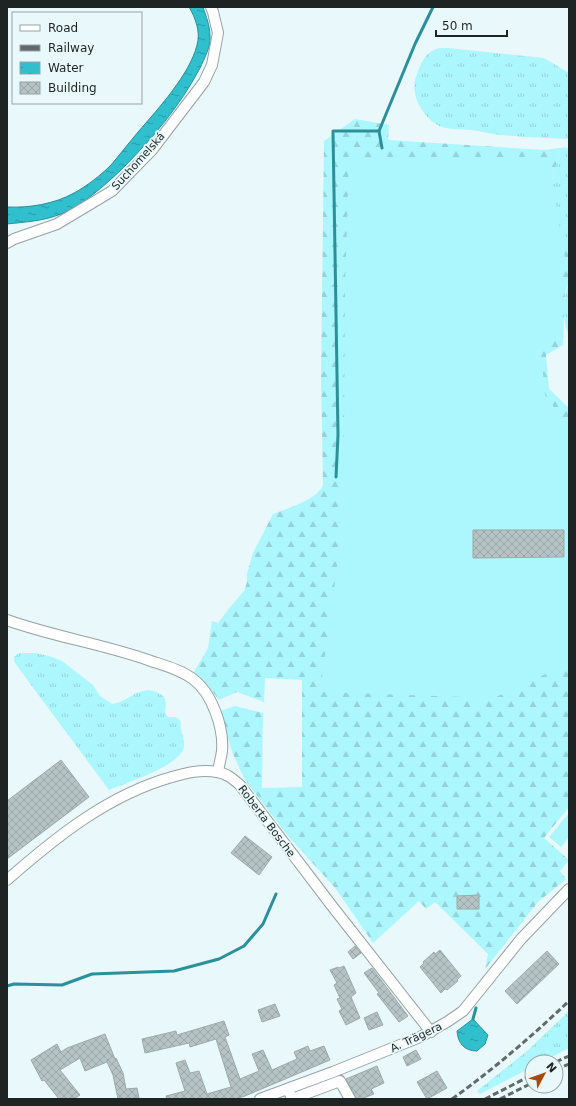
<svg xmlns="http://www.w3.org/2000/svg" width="576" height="1106" font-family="'DejaVu Sans',sans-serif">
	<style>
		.grass { fill: url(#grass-tufts) }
		.forest { fill: url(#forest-firs) }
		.pitch { fill: #acf6fe }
		.water { fill: url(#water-ripples); stroke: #2a909a }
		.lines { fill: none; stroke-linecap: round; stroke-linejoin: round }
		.stream { stroke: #2a909a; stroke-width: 3 }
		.building { fill: url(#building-cross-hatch); stroke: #9caaab }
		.minor-casing { stroke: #95a2a4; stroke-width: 12 }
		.minor { stroke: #fff; stroke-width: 10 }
		.rail { stroke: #616a6b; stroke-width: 3; stroke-dasharray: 6 3; stroke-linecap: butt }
		.labels { text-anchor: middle; stroke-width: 3.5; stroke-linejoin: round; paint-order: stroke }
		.street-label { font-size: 11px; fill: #1e2424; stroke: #e9f8fa }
	</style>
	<defs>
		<pattern id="grass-tufts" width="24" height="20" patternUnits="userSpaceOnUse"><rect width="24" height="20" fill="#acf6fe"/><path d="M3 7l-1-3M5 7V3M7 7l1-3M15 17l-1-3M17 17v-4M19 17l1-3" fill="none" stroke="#94d3da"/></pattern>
		<pattern id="forest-firs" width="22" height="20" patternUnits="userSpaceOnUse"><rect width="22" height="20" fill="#acf6fe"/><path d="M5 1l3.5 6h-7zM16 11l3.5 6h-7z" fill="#94d3da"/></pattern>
		<pattern id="water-ripples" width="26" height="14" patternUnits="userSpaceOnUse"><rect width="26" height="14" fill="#2fbfcd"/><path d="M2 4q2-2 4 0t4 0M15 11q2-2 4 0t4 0" fill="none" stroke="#279ba6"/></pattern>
		<pattern id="building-cross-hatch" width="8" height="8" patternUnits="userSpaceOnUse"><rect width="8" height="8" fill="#b5c3c5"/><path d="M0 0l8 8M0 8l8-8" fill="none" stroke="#9ba7a9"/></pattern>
	</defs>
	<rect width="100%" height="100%" fill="#e9f8fa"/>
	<g class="grass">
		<path d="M439,48H447L544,58L569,73V139C544,138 518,137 493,134C486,133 479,131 472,130C462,129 452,130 442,127C425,121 409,95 416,77C421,63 424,53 439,48Z"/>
		<path d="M569,147V249H568L562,246L550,198L552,180L559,154L563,150Z"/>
		<path d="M569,283V336C562,320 562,300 569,283Z"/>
		<path d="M19,653H35L49,656L62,661L93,685L100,696L112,704C126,703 138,687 153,691C176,698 159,710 168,717C174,717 179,716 181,723C179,732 187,740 183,750C174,768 128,782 109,790L17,666L14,661V657Z"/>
		<path d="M569,1011V1048L543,1062H532V1067L480,1094L477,1091L527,1051Z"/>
	</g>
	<path class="forest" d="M355,119L389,125L388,140L544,150L567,147L559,154L552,180L550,198L562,246L569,249V283L565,292L563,345L546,355L549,389L569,408V807L544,838L569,860L560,871L566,879L538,902L485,969L488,954L435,902L426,909L419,901L373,943L336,889L288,836L245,780L232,752L220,711L235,706L263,713L262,788L302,787V680L265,678L264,702L237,692L219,700L203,679L194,672L208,648L212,621L218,623L231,606L244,591L247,582V574L253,553L273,514C288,508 317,500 323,485L321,376L324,141Z"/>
	<g class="pitch">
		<path d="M349,157L548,159L565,257L557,336L541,351L545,395L563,420L569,434V663L494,698L320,692L338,560L344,426L345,288Z"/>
		<path d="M569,813V837L561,847L549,837Z"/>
	</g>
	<g class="water">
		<path d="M189,7H203C206,16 210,26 210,36C211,47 204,59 200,68C180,106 152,139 122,169C104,186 84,204 61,214C44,221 25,222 7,224V207C30,208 54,204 74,193C87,186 101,175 111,165C120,154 129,143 138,132C158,109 190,74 197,45C201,32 195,17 189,7Z"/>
		<path d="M473,1019L488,1035L485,1044L477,1051C464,1051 458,1043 457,1031Z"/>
	</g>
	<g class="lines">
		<g class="stream">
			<path d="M379,131L382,148"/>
			<path d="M336,477L338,435L333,131H379L415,44L433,7"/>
			<path d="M7,986L14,984L62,985L92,974L174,971L219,959L244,946L263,924L276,894"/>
			<path d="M473,1019L476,1008"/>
		</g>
	</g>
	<g class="building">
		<path d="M473,530H564V557L473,558Z"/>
		<path d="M61,760L89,797L7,859V801Z"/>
		<path d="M245,836L272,857L259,875L231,853Z"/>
		<path d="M479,895V909H457V896Z"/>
		<path d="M355,946L361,953L353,959L348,952Z"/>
		<path d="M440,950L461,976L457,980L458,981L447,990L445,989L441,993L420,967L424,963L423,962L434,952L435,954Z"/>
		<path d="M547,951L559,964L517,1004L505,991Z"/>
		<path d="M344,966L356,993L351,997L360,1018L346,1025L339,1011L342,1009L337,999L340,998L334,985L337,983L330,970L338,967L339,968Z"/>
		<path d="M372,968L408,1016L399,1022L377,994L379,993L364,973Z"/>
		<path d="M275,1004L280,1016L262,1022L258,1010Z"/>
		<path d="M377,1012L383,1025L369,1030L364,1018Z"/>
		<path d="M224,1021L229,1035L225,1037L240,1079L259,1071L252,1054L263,1050L272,1070L297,1059L294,1052L308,1046L310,1051L324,1046L330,1060L245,1096L235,1099H167L166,1096L185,1091L176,1063L185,1060L190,1073L199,1071L207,1094L231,1087L216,1039L190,1047L189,1043L145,1053L142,1039L176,1031L177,1035Z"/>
		<path d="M105,1034L115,1059L116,1058L123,1073L126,1089L137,1088L139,1098L118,1099L113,1075L107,1062L85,1071L80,1058L60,1070L80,1095L74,1099H59L44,1080L42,1081L31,1060L57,1044L61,1052L67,1048Z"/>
		<path d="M416,1050L421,1059L407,1066L403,1057Z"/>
		<path d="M377,1066L384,1083L371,1089L374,1094L361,1099H356L346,1079Z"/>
		<path d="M437,1071L447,1088L427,1099L417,1082Z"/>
	</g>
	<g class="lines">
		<defs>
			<g id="minor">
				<path d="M7,243L14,239L57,224L112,191L152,150L204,82L212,65L218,33L213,12L211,7"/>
				<path d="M7,620C54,637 104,644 151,661C166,666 181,670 193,679C212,693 224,728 222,751C221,758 219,765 218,772"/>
				<path d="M7,880C56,837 108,795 172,777C186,773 201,769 217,772C226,773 233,779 240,785L332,906L431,1032"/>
				<path d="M288,1089L292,1099L340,1081L350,1099"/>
				<path d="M260,1099L333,1072L420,1037L447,1022L463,1011L521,939L569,889"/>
			</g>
		</defs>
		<use href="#minor" class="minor-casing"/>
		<use href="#minor" class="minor"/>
		<g class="rail">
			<path d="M556,1062L569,1056"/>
			<path d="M556,1070L569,1064"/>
			<path d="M452,1099C494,1069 532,1036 569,1001"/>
			<path d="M485,1099L532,1075"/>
			<path d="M500,1099L532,1083"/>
		</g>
	</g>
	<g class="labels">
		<g class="street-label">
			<text transform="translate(138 161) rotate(-48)" y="4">Suchomelská</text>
			<text transform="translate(267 821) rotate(53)" y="4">Roberta Bosche</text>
			<text transform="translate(416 1037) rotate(-25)" y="4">A. Trägera</text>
		</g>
	</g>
	<rect width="576" height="1106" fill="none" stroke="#1e2424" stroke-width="16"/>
	<rect x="12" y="12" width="130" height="92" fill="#e9f8fa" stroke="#98a3a4"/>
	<rect x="20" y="25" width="20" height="6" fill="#ffffff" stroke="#98a3a4"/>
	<text x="48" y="32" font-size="12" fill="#1e2424">Road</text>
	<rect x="20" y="45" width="20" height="6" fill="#616a6b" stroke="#98a3a4"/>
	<text x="48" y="52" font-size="12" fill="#1e2424">Railway</text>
	<rect x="20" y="62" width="20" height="12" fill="url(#water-ripples)" stroke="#98a3a4"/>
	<text x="48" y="72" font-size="12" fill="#1e2424">Water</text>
	<rect x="20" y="82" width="20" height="12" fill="url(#building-cross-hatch)" stroke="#98a3a4"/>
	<text x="48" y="92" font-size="12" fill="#1e2424">Building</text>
	<g transform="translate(544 1074) rotate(49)"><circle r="19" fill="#e9f8fa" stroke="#98a3a4"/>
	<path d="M0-3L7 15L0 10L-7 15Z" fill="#aa4904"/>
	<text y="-6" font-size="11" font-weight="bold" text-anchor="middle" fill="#1e2424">N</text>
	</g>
	<path d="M436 30v6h71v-6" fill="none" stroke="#1e2424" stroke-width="2"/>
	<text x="442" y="30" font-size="12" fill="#1e2424" stroke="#e9f8fa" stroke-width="3" paint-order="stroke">50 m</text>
</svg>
